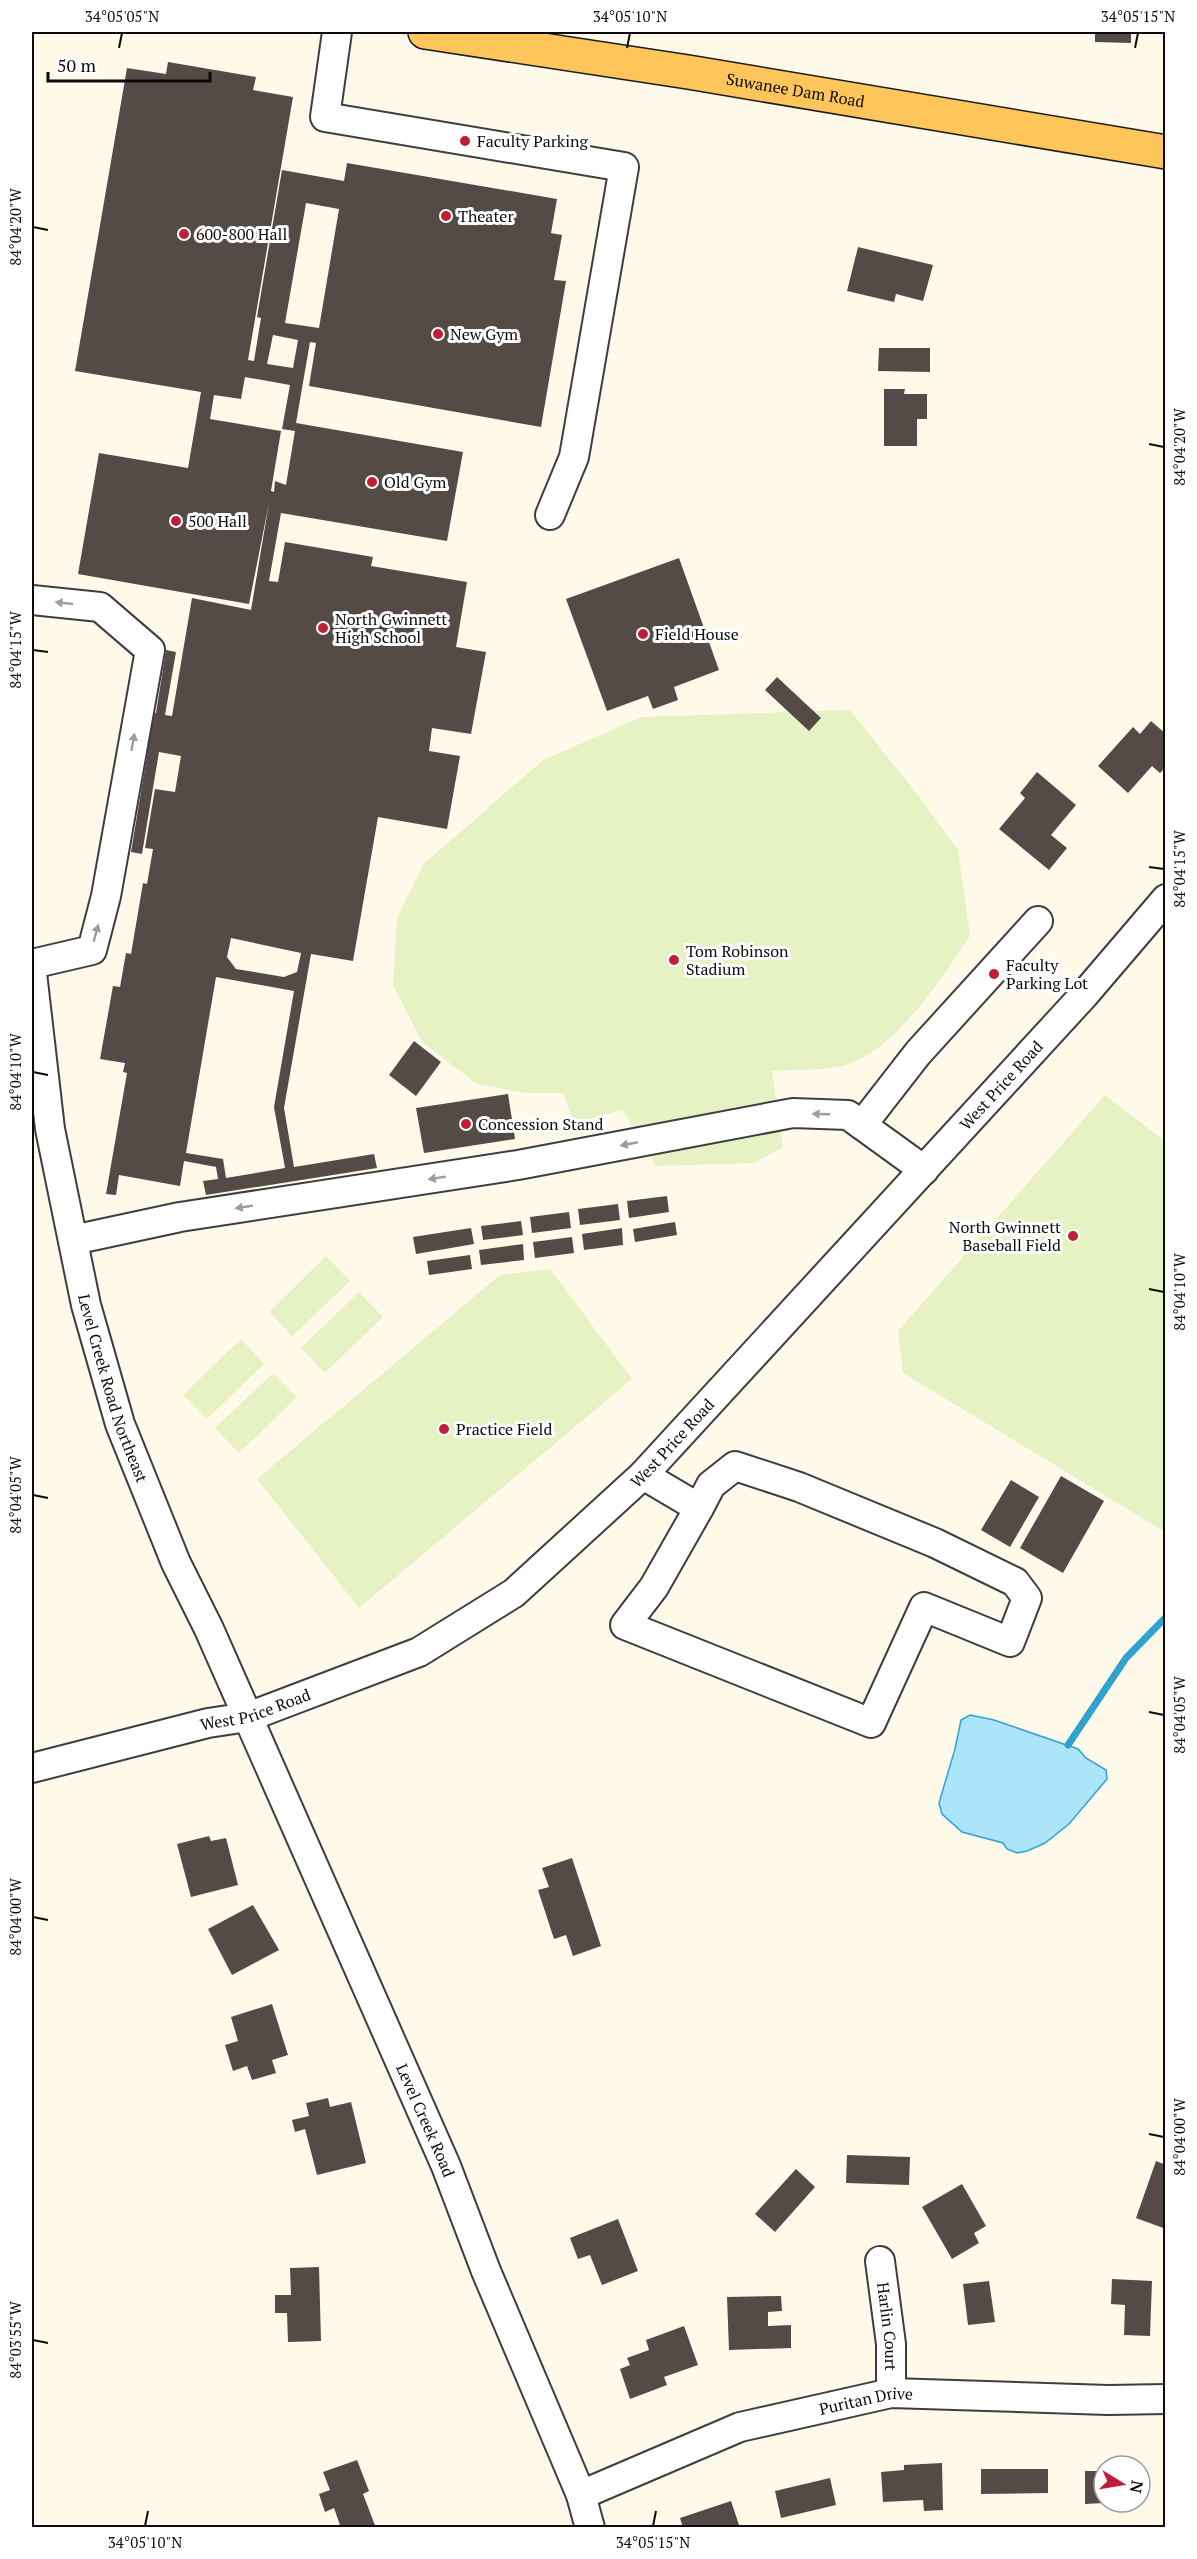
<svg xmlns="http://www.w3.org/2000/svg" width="1197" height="2559" font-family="'PT Serif',serif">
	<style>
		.pitch { fill: #e6f1c4 }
		.water { fill: #ace4f9; stroke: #30a2d2; stroke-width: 1.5 }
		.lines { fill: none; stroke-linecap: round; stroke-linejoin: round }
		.stream { stroke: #30a2d2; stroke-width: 7 }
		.building { fill: #544b47; fill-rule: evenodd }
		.minor-casing { stroke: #3e3e3e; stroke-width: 32 }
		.major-casing { stroke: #1c1c1c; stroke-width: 36 }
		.minor { stroke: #fff; stroke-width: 28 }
		.major { stroke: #fec65a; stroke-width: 33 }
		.oneway { fill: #9d9d9d }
		.ticks { fill: none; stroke: #0b0b0b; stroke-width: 2 }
		.poi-dot { fill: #c01e36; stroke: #fff; stroke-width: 2 }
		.labels { text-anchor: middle; stroke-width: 6; stroke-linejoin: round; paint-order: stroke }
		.street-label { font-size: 16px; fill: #0b0b0b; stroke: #fff }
		.poi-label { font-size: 16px; fill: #0b0b0b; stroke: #fff; text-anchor: start }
		.neatline { fill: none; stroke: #0b0b0b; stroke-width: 2 }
		.ticks-label { font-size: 15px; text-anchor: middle; fill: #0b0b0b }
	</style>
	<rect width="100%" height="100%" fill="#fff9ea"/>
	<g class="pitch">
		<path d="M850,710L918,795L958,850L970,936C941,979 892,1057 837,1067C816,1071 794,1069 772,1071L783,1147L754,1163L656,1166L623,1110L574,1123L563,1093H526L477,1084L422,1042L393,985L397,918L424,864L543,760L642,717Z"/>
		<path d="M1105,1095L1165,1141V1532L903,1373L898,1331Z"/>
		<path d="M326,1256L350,1281L292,1336L269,1312Z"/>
		<path d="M550,1269L632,1379L359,1608L257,1479L500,1275Z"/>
		<path d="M359,1292L383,1317L325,1373L301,1348Z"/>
		<path d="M241,1339L264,1364L207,1419L183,1395Z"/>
		<path d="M273,1373L297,1397L239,1453L215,1428Z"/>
	</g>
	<path class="water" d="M970,1715L994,1720L1078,1749L1086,1758L1106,1770L1107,1779L1069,1824L1045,1843L1027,1851L1017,1853L1007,1849L1003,1843L962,1832L942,1814L939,1803L955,1749L961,1720Z"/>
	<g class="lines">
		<path class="stream" d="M1068,1745L1126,1658L1166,1617"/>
	</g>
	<g class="building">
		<path d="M1095,32H1131V43L1095,42Z"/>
		<path d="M168,62L256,77L253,90L293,97L248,360L254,361L261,318L257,317L282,170L344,181L347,163L557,199L551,233L562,235L554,280L566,281L541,427L309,386L316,343L310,342L296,423L463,452L447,541L281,513L269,581L278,582L285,542L373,557L371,566L467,582L456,647L486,652L471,734L432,728L429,751L460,756L447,829L378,817L353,961L311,954L284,1108L294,1167L374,1154L377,1168L206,1195L203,1181L218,1179L216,1167L184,1161L180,1186L119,1175L116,1195L106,1194L127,1073L123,1072L125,1063L100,1059L113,986L120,987L126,953L131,954L143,883L147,884L153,849L145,848L155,789L175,792L181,756L159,752L142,854L131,852L148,750L139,749L145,711L156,713L166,650L176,652L165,715L172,716L192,598L251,610L269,503L249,604L78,574L99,453L188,468L201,392L75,371L127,68L166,74ZM306,203L339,209L319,328L285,323ZM273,335L298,340L293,368L267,364ZM245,377L290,385L282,429L295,431L286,485L275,481L274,492L271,491L281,431L210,419L214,395L241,399ZM231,938L301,953L297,972L284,977L236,969L227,957ZM216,977L294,991L274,1107L285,1168L226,1178L223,1159L186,1153Z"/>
		<path d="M858,247L933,265L923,301L896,294L894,302L847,291Z"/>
		<path d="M879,348H930V372L878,371Z"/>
		<path d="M884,389H905L904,394H927V419H917V446H884Z"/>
		<path d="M679,558L719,670L674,687L678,700L653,709L648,696L607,711L566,599Z"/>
		<path d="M777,677L821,718L809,731L765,690Z"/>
		<path d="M1151,721L1166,734V767L1160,773L1152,766L1128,793L1098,766L1133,727L1140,734Z"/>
		<path d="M1037,772L1076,805L1051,835L1067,848L1049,870L999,829L1025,798L1020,793Z"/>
		<path d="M414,1041L441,1062L416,1096L389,1075Z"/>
		<path d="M508,1094L515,1139L424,1153L416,1108Z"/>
		<path d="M667,1196L669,1212L629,1218L627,1201Z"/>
		<path d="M618,1204L620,1220L580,1225L578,1209Z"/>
		<path d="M569,1212L571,1228L532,1233L530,1217Z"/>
		<path d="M521,1221L523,1235L483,1240L481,1226Z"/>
		<path d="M675,1222L677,1235L635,1242L633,1229Z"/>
		<path d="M471,1228L474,1244L416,1254L413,1237Z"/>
		<path d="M622,1228L623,1245L584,1250L582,1234Z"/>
		<path d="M572,1237L574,1253L535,1258L533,1242Z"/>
		<path d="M523,1244L524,1260L481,1265L479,1250Z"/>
		<path d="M470,1255L472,1269L429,1275L427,1261Z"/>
		<path d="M1061,1476L1104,1501L1063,1573L1020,1548Z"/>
		<path d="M1011,1480L1039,1497L1010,1547L981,1530Z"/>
		<path d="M209,1836L211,1841L226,1838L238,1885L191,1897L177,1844Z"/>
		<path d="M572,1858L601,1946L573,1956L566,1935L554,1939L538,1890L549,1887L542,1868Z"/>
		<path d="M253,1905L279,1950L232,1975L208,1929Z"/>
		<path d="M272,2004L288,2055L272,2060L276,2073L252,2080L247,2066L233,2071L225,2045L238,2041L231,2017Z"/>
		<path d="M328,2098L330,2107L351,2102L366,2163L317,2175L305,2129L295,2132L292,2120L309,2116L306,2103Z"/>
		<path d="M847,2155L910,2157L909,2185L846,2183Z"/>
		<path d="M1156,2161L1166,2165V2229L1136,2218Z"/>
		<path d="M796,2169L815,2187L775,2232L755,2214Z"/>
		<path d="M962,2184L986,2226L974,2233L979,2243L952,2259L922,2207Z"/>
		<path d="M618,2219L638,2271L602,2285L590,2255L578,2259L570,2238Z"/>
		<path d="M319,2267L321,2341L288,2342L287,2313H275V2295H291L290,2268Z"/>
		<path d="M1112,2279L1152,2281L1150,2336L1124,2335L1125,2305L1111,2304Z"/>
		<path d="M989,2281L995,2322L968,2325L963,2284Z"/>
		<path d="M781,2296L782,2311L768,2312V2326L791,2325V2348L729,2350L727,2297Z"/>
		<path d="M684,2326L698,2365L664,2377L667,2385L630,2399L620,2369L630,2365L627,2358L649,2350L646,2340Z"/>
		<path d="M357,2460L369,2491L363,2494L376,2528H341L334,2508L325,2512L319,2494L330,2490L323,2472Z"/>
		<path d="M942,2463L943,2510L924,2511L923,2500L883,2502L881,2472L904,2470V2465Z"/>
		<path d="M981,2469H1048V2493L981,2494Z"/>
		<path d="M1085,2471H1104V2503L1085,2504Z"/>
		<path d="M830,2478L836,2505L781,2518L775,2491Z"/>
		<path d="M731,2501L740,2528H683L680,2518Z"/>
	</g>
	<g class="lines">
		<defs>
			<g id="minor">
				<path d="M337,32L325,117L624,167L574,457L550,515"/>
				<path d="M32,600L100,607L150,650L106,896L92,950L32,964"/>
				<path id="s1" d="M32,973L50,1129L86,1305L120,1424L176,1563L209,1629L446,2166L486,2271L581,2495L590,2528"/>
				<path d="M862,1125L918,1053L1038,921"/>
				<path d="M73,1240L180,1217L518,1165L793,1113L848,1115L924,1170"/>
				<path d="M643,1475L699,1508L654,1587L625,1625L871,1723L924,1607L1010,1642L1027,1598L1015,1582L935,1543L799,1487L735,1466L711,1485L699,1508"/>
				<path id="s2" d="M32,1768L208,1723L248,1717L419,1652L514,1593L643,1475L1084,995L1166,899"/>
				<path id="s3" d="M880,2261L891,2344V2393"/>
				<path id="s4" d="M581,2495L740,2427L891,2393L1108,2400L1166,2399"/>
			</g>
			<g id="major">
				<path id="s5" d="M425,32L688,72L1166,152"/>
			</g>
		</defs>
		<use href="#minor" class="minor-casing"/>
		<use href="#major" class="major-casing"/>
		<use href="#minor" class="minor"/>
		<use href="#major" class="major"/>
	</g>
	<defs><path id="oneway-solid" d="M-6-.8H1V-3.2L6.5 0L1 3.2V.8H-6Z" transform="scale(1.5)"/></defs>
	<g class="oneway">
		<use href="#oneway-solid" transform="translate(64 603) rotate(-174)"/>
		<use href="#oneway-solid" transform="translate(133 742) rotate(-80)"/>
		<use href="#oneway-solid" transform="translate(96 933) rotate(-75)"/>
		<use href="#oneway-solid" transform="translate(821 1114) rotate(-178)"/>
		<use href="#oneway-solid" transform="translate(629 1144) rotate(169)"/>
		<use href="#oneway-solid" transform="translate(437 1178) rotate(171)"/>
		<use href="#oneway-solid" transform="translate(244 1207) rotate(171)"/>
	</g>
	<path class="ticks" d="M119,48L122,33M627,48L630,33M1135,48L1138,33M33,227L48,230M1149,444L1164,447M33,650L48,652M1149,867L1164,869M33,1072L48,1075M1149,1289L1164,1292M33,1495L48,1498M1149,1712L1164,1715M33,1917L48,1920M1149,2134L1164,2137M33,2340L48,2343M145,2526L148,2511M653,2526L656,2511"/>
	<g class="poi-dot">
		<circle cx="465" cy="141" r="6"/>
		<circle cx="446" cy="216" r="6"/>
		<circle cx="184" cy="234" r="6"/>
		<circle cx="438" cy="334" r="6"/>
		<circle cx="372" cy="482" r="6"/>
		<circle cx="176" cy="521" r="6"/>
		<circle cx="323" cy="628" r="6"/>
		<circle cx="643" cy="634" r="6"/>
		<circle cx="674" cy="960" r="6"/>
		<circle cx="994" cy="974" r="6"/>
		<circle cx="466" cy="1124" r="6"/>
		<circle cx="1073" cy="1236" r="6"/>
		<circle cx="444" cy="1429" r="6"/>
	</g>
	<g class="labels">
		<g class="street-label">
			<text dy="6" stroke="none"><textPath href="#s5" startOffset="375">Suwanee Dam Road</textPath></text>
			<text dy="6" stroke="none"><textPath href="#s2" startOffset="1221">West Price Road</textPath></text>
			<text dy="6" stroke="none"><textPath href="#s1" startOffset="424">Level Creek Road Northeast</textPath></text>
			<text dy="6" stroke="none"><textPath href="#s2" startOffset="735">West Price Road</textPath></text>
			<text dy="6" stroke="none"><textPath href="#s2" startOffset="231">West Price Road</textPath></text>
			<text dy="6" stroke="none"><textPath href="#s1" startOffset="1221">Level Creek Road</textPath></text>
			<text dy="6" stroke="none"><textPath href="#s3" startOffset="66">Harlin Court</textPath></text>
			<text dy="6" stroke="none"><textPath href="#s4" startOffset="302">Puritan Drive</textPath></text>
		</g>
		<g class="poi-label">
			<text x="477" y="147">Faculty Parking</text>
			<text x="458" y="222">Theater</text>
			<text x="196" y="240">600-800 Hall</text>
			<text x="450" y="340">New Gym</text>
			<text x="384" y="488">Old Gym</text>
			<text x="188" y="527">500 Hall</text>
			<text x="335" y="625">North Gwinnett<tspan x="335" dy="18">High School</tspan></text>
			<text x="655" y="640">Field House</text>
			<text x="686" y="957">Tom Robinson<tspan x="686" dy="18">Stadium</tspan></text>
			<text x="1006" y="971">Faculty<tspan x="1006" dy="18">Parking Lot</tspan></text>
			<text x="478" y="1130">Concession Stand</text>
			<text x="1061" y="1233" text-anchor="end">North Gwinnett<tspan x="1061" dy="18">Baseball Field</tspan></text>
			<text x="456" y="1435">Practice Field</text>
		</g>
	</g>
	<rect width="1197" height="2559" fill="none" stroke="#ffffff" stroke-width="66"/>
	<g transform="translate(1122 2484) rotate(101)"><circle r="28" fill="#ffffff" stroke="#9d9d9d" stroke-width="1.5"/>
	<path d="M0-4.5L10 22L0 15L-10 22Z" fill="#c01e36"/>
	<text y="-9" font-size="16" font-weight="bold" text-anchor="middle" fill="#0b0b0b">N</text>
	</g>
	<path d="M48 72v9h162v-9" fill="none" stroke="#0b0b0b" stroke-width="3"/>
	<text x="57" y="72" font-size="18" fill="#0b0b0b" stroke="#ffffff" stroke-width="4.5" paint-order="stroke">50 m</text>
	<rect x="33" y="33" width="1131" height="2493" class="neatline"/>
	<g class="ticks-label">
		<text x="122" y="22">34°05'05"N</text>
		<text x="630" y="22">34°05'10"N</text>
		<text x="1138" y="22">34°05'15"N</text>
		<text transform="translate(16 227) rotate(-90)" y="5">84°04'20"W</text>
		<text transform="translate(1180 447) rotate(-90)" y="5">84°04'20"W</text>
		<text transform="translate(16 650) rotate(-90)" y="5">84°04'15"W</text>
		<text transform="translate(1180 869) rotate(-90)" y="5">84°04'15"W</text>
		<text transform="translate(16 1072) rotate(-90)" y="5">84°04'10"W</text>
		<text transform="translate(1180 1292) rotate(-90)" y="5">84°04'10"W</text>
		<text transform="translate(16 1495) rotate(-90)" y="5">84°04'05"W</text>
		<text transform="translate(1180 1715) rotate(-90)" y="5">84°04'05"W</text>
		<text transform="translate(16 1917) rotate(-90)" y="5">84°04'00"W</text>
		<text transform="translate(1180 2137) rotate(-90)" y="5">84°04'00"W</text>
		<text transform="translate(16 2340) rotate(-90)" y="5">84°03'55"W</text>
		<text x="145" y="2548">34°05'10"N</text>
		<text x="653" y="2548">34°05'15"N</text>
	</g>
</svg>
